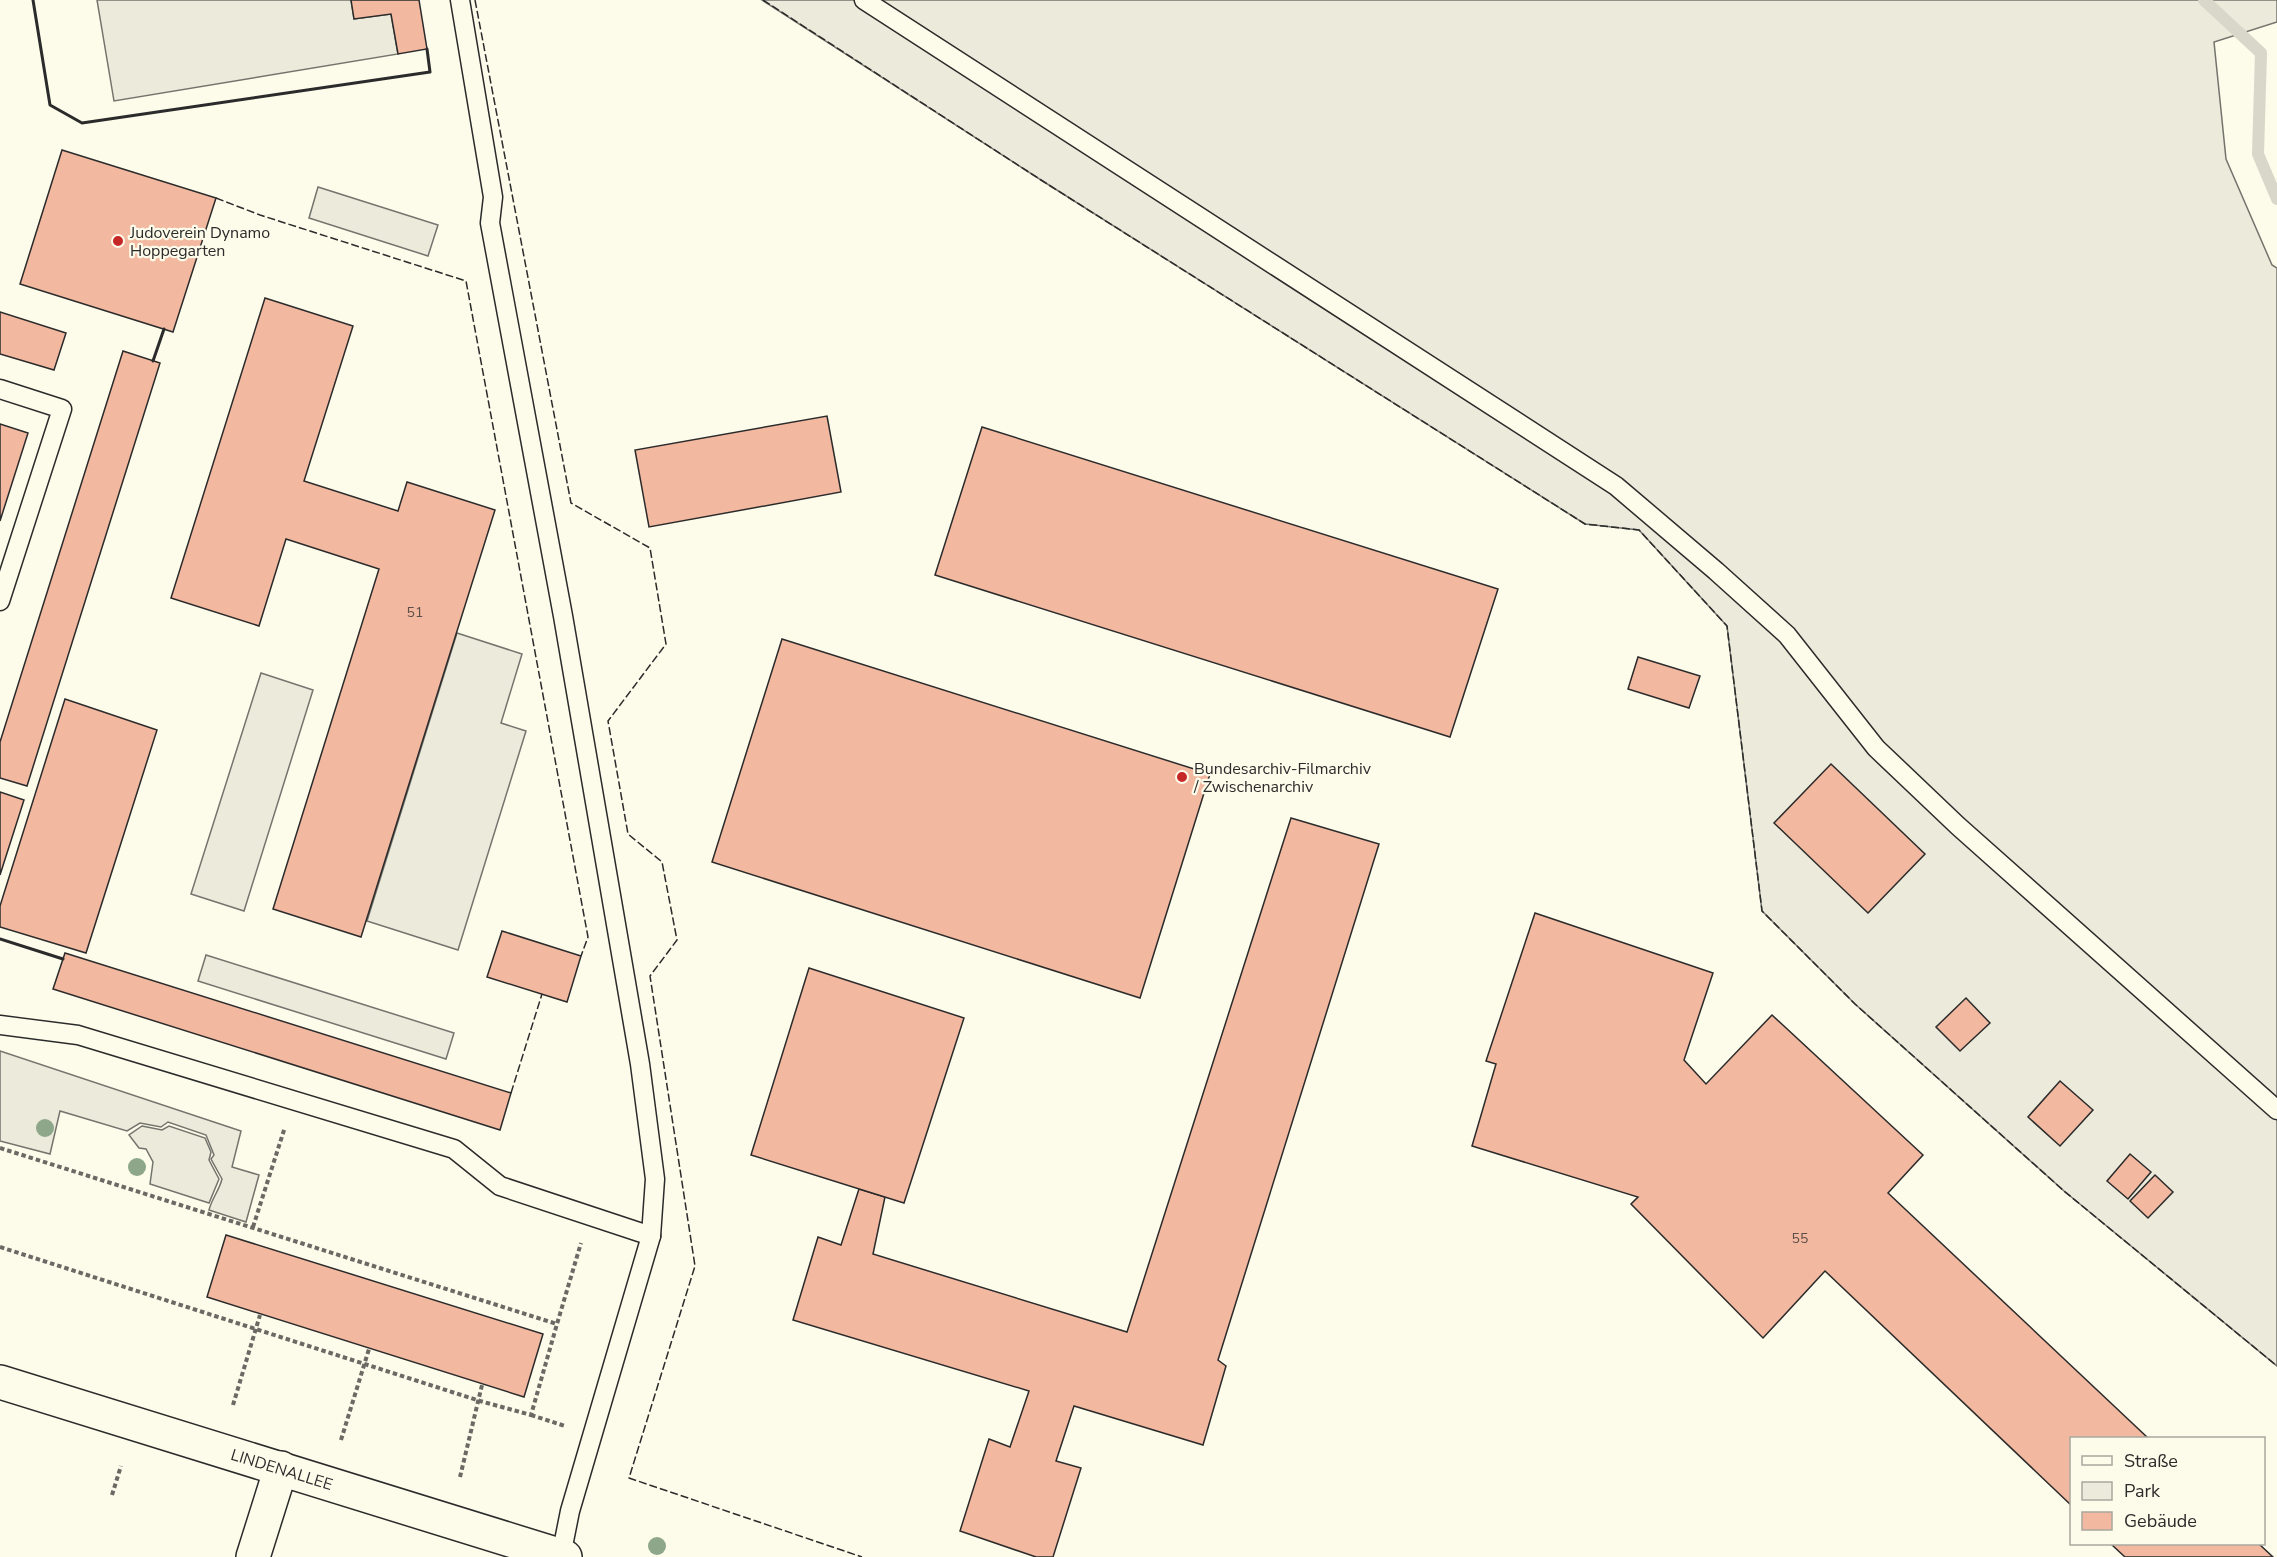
<svg xmlns="http://www.w3.org/2000/svg" width="2277" height="1557" font-family="'Nunito Sans',sans-serif">
	<style>
		.green { fill: #ecebdb; stroke: #74746e; stroke-width: 1.5 }
		.parking { fill: #eceadb; stroke: #74746e; stroke-width: 1.5 }
		.lines { fill: none; stroke-linecap: round; stroke-linejoin: round }
		.stream { stroke: #d8d7c9; stroke-width: 12 }
		.building { fill: #f2b8a0; stroke: #2b2b2b; stroke-width: 1.5 }
		.lane-casing { stroke: #2b2b2b; stroke-width: 21 }
		.street-casing { stroke: #2b2b2b; stroke-width: 36 }
		.secondary-casing { stroke: #2b2b2b; stroke-width: 36 }
		.path { stroke: #6a6964; stroke-width: 4; stroke-dasharray: 4.5 3; stroke-linecap: butt }
		.lane { stroke: #fdfbea; stroke-width: 18 }
		.street { stroke: #fdfbea; stroke-width: 33 }
		.secondary { stroke: #fdfbea; stroke-width: 33 }
		.fence { stroke: #2b2b2b; stroke-width: 1.5; stroke-dasharray: 8 3; stroke-linecap: butt }
		.wall { stroke: #2b2b2b; stroke-width: 3 }
		.tree { fill: #8ea78a }
		.poi-dot { fill: #c62828; stroke: #fdfbea; stroke-width: 2 }
		.labels { text-anchor: middle; stroke-width: 4.5; stroke-linejoin: round; paint-order: stroke }
		.number-label { font-size: 14px; fill: #5d4e48 }
		.poi-label { font-size: 16px; fill: #2b2b2b; stroke: #fdfbea; text-anchor: start }
		.street-label { font-size: 16px; fill: #2b2b2b; stroke: #fdfbea }
	</style>
	<rect width="100%" height="100%" fill="#fdfbea"/>
	<g class="green">
		<path d="M97,0H351L354,19L391,14L398,54L114,101Z"/>
		<path d="M762,0H2277V22L2214,42L2226,159L2272,265L2277,268V1366L2064,1191L1855,1004L1762,911L1727,626L1639,530L1585,524L1041,180Z"/>
		<path d="M0,1051L241,1131L232,1167L259,1175L246,1222L209,1210C212,1198 219,1191 222,1179L211,1159L214,1155L206,1135L168,1122L161,1127L140,1123L127,1131L60,1111L50,1154L0,1141Z"/>
		<path d="M142,1126L162,1130L169,1126L205,1138L211,1152L209,1160L219,1179L209,1203L150,1184L153,1162L146,1149L139,1148L129,1135Z"/>
	</g>
	<g class="parking">
		<path d="M318,187L438,225L428,256L309,218Z"/>
		<path d="M457,633L522,654L501,723L526,731L458,950L367,921Z"/>
		<path d="M261,673L313,690L244,911L191,894Z"/>
		<path d="M206,955L454,1033L446,1059L198,981Z"/>
	</g>
	<g class="lines">
		<path class="stream" d="M2204,0L2261,53L2258,154L2277,199"/>
	</g>
	<g class="building">
		<path d="M351,0H419L427,49L398,54L391,14L354,19Z"/>
		<path d="M62,150L216,198L173,332L20,284Z"/>
		<path d="M265,298L353,326L304,481L398,511L407,482L495,510L361,937L273,909L379,569L286,539L259,626L171,598Z"/>
		<path d="M0,312L66,333L54,370L0,354Z"/>
		<path d="M123,351L160,363L27,786L0,778V742Z"/>
		<path d="M827,416L841,492L649,527L635,450Z"/>
		<path d="M0,424L28,433L0,521Z"/>
		<path d="M982,427L1498,589L1450,737L935,575Z"/>
		<path d="M782,639L1210,774L1140,998L712,862Z"/>
		<path d="M1638,657L1700,676L1689,708L1628,689Z"/>
		<path d="M65,699L157,730L86,953L0,927V906Z"/>
		<path d="M1831,764L1925,854L1868,913L1774,823Z"/>
		<path d="M0,792L24,800L0,875Z"/>
		<path d="M1291,818L1379,844L1218,1360L1226,1366L1203,1445L1074,1406L1056,1461L1081,1468L1053,1557H1036L960,1531L989,1439L1010,1447L1029,1391L793,1320L818,1237L841,1245L859,1189L885,1197L873,1254L1127,1332Z"/>
		<path d="M1535,913L1713,973L1684,1060L1706,1084L1772,1015L1923,1155L1888,1193L2148,1438H2072V1506L1825,1271L1763,1338L1631,1204L1638,1197L1472,1146L1496,1064L1486,1061Z"/>
		<path d="M502,931L581,956L567,1002L487,977Z"/>
		<path d="M65,953L511,1093L500,1130L53,989Z"/>
		<path d="M809,968L964,1018L904,1203L751,1155Z"/>
		<path d="M1966,998L1990,1023L1960,1051L1936,1027Z"/>
		<path d="M2060,1081L2093,1110L2060,1146L2028,1117Z"/>
		<path d="M2130,1154L2151,1172L2128,1199L2107,1181Z"/>
		<path d="M2155,1175L2173,1192L2148,1218L2130,1201Z"/>
		<path d="M226,1235L543,1334L524,1397L207,1297Z"/>
		<path d="M2111,1544H2259L2273,1557H2125Z"/>
	</g>
	<g class="lines">
		<defs>
			<g id="lane">
				<path d="M460,0L493,197L490,223L563,616L640,1064L655,1179L651,1236L570,1511L561,1556"/>
				<path d="M864,0L1616,486L1716,571L1787,635L1876,748L1958,826L2277,1110"/>
				<path d="M0,389L62,409L0,601"/>
				<path d="M0,1025L78,1035L454,1149L500,1186L651,1236"/>
			</g>
			<path id="street" d="M253,1557L281,1468"/>
			<path id="secondary" d="M0,1382L565,1557"/>
		</defs>
		<use href="#lane" class="lane-casing"/>
		<use href="#street" class="street-casing"/>
		<use href="#secondary" class="secondary-casing"/>
		<g class="path">
			<path d="M0,1148L557,1324L581,1243"/>
			<path d="M253,1227L285,1127"/>
			<path d="M0,1247L480,1401L531,1415L557,1324"/>
			<path d="M233,1405L260,1315"/>
			<path d="M531,1415L565,1426"/>
			<path d="M341,1440L369,1349"/>
			<path d="M460,1477L482,1385"/>
			<path d="M112,1495L121,1466"/>
		</g>
		<use href="#lane" class="lane"/>
		<use href="#street" class="street"/>
		<use href="#secondary" class="secondary"/>
		<g class="fence">
			<path d="M475,0L571,503L650,548L666,644L608,721L628,834L662,862L677,940L650,976L695,1266L629,1478L862,1557"/>
			<path d="M763,0L1041,180L1585,524L1639,530L1727,626L1762,911L1855,1004L2064,1191L2277,1366"/>
			<path d="M216,198L260,215L466,281L588,937L581,956"/>
			<path d="M511,1093L542,994"/>
		</g>
		<g class="wall">
			<path d="M33,0L50,105L82,123L430,72L427,49"/>
			<path d="M153,361L164,329"/>
			<path d="M0,939L63,959"/>
		</g>
	</g>
	<g class="tree">
		<circle cx="45" cy="1128" r="9"/>
		<circle cx="137" cy="1167" r="9"/>
		<circle cx="657" cy="1546" r="9"/>
	</g>
	<g class="poi-dot">
		<circle cx="118" cy="241" r="6"/>
		<circle cx="1182" cy="777" r="6"/>
	</g>
	<g class="labels">
		<g class="number-label">
			<text x="415" y="617">51</text>
			<text x="1800" y="1243">55</text>
		</g>
		<g class="poi-label">
			<text x="130" y="238">Judoverein Dynamo<tspan x="130" dy="18">Hoppegarten</tspan></text>
			<text x="1194" y="774">Bundesarchiv-Filmarchiv<tspan x="1194" dy="18">/ Zwischenarchiv</tspan></text>
		</g>
		<g class="street-label">
			<text transform="translate(282 1469) rotate(17)" y="6">LINDENALLEE</text>
		</g>
	</g>
	<rect x="2070" y="1437" width="195" height="108" fill="#fdfbea" stroke="#a9a89e" stroke-width="1.5"/>
	<rect x="2082" y="1456" width="30" height="9" fill="#fdfbea" stroke="#a9a89e" stroke-width="1.5"/>
	<text x="2124" y="1467" font-size="18" fill="#2b2b2b">Straße</text>
	<rect x="2082" y="1482" width="30" height="18" fill="#ecebdb" stroke="#a9a89e" stroke-width="1.5"/>
	<text x="2124" y="1497" font-size="18" fill="#2b2b2b">Park</text>
	<rect x="2082" y="1512" width="30" height="18" fill="#f2b8a0" stroke="#a9a89e" stroke-width="1.5"/>
	<text x="2124" y="1527" font-size="18" fill="#2b2b2b">Gebäude</text>
</svg>
